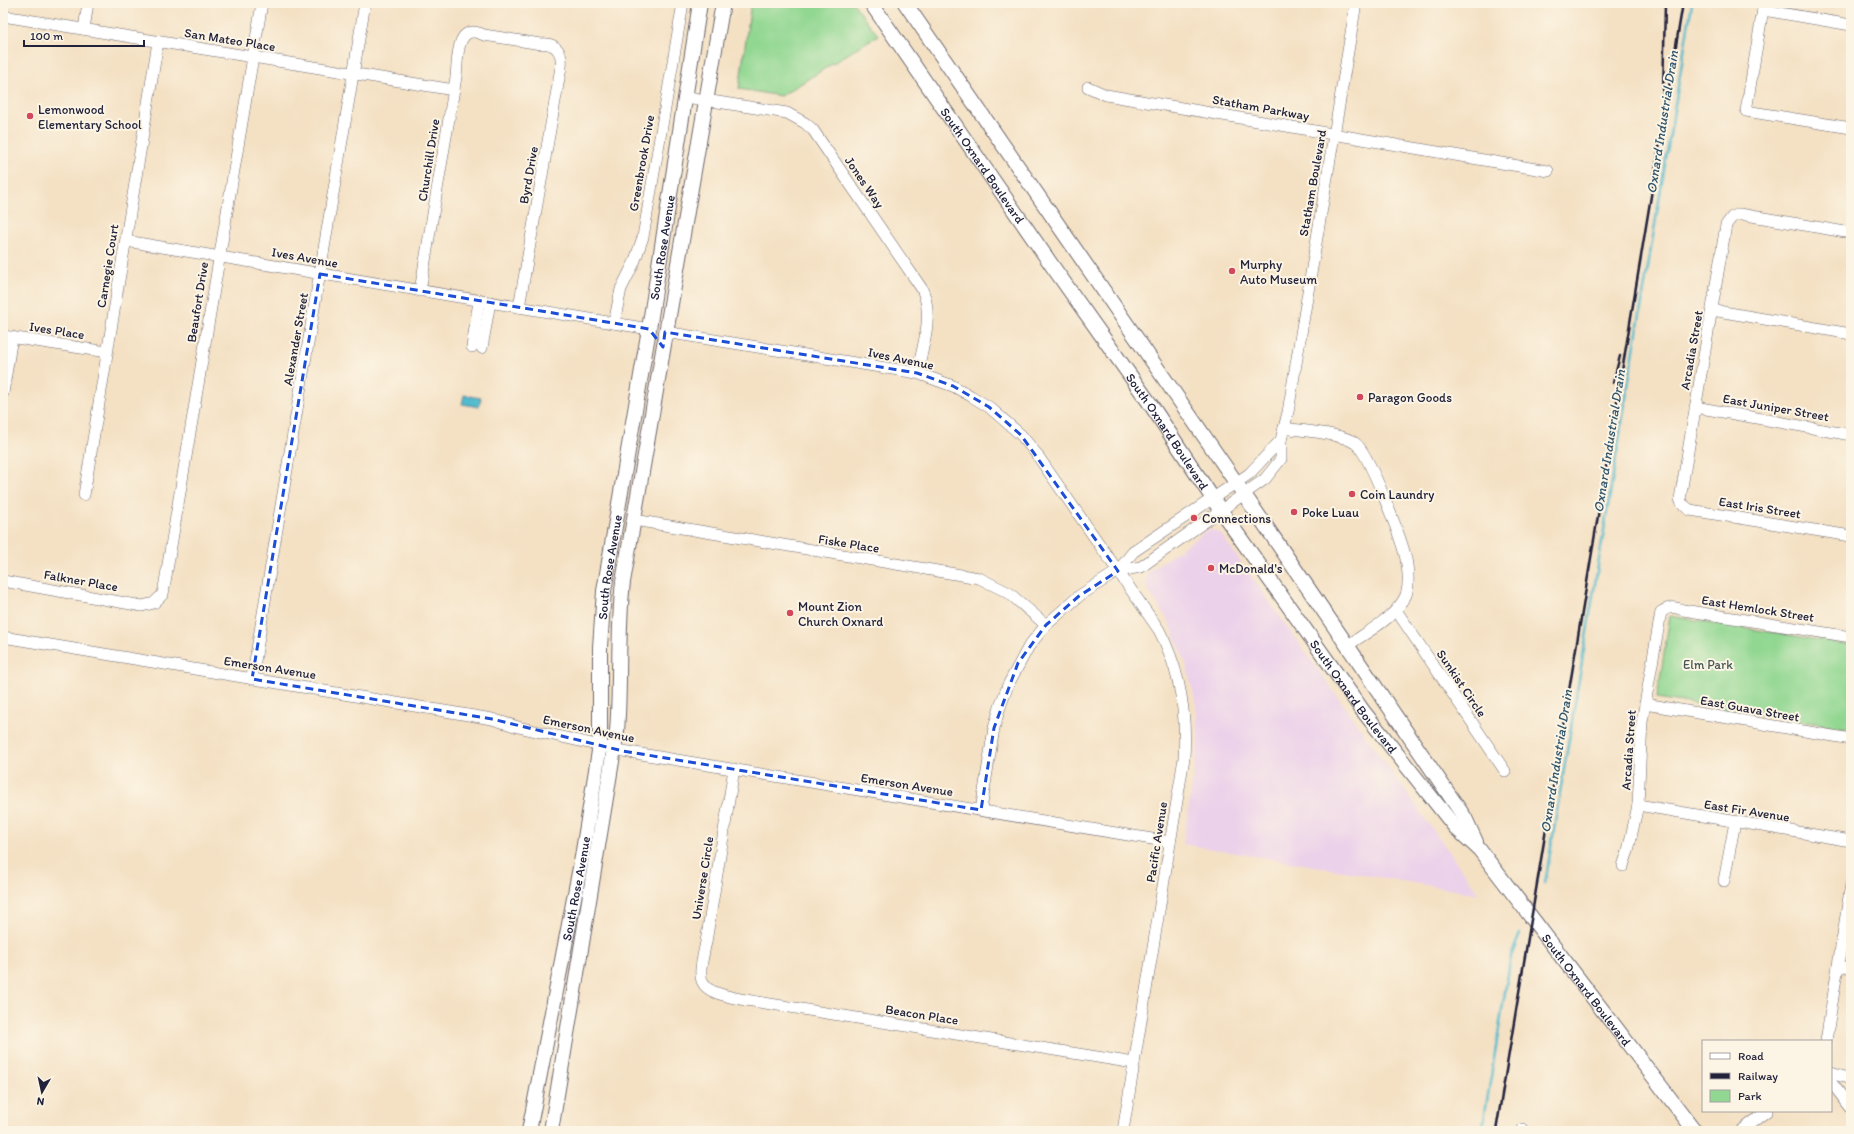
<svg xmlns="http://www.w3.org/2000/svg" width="1854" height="1134" font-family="Itim,sans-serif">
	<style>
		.built { fill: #ecd1ea }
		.green { fill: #91d791; stroke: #5a7c66 }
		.water { fill: #50bacd; stroke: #396e84 }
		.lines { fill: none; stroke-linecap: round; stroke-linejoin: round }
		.stream { stroke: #50bacd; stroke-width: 2.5 }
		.minor-casing { stroke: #6c656b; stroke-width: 12 }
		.major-casing { stroke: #6c656b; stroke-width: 16 }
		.minor { stroke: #fff; stroke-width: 11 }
		.major { stroke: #fff; stroke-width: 14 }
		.rail { stroke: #22223b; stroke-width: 2.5 }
		.marked { fill: none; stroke: #1d4ed8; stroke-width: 3; stroke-dasharray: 8 5; stroke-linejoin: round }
		.poi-dot { fill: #d1495b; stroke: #fcf5e5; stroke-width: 1.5 }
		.labels { text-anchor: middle; stroke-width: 4; stroke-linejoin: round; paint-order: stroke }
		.street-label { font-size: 13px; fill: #22223b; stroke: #fcf5e5 }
		.poi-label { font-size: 13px; fill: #22223b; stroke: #fcf5e5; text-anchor: start }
		.park-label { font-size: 13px; fill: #435855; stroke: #fcf5e5 }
		.water-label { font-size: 14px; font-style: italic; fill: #32576e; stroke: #fcf5e5 }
	</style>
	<rect width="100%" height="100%" fill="#fcf5e5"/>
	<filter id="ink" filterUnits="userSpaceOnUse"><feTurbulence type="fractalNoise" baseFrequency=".025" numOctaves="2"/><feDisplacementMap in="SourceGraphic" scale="8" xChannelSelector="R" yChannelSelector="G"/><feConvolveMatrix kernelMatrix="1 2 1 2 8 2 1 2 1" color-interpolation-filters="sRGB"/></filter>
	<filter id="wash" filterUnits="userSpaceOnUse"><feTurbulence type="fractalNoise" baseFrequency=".012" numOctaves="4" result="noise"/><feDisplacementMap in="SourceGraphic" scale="16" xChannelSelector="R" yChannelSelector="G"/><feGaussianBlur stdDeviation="0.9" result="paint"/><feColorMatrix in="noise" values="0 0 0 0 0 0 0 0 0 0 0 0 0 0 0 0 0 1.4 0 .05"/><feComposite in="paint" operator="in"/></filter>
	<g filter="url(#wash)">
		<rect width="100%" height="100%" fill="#f4e1c4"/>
		<path class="built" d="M1209,529L1220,533L1479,894L1183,844L1195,768L1198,741L1196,704L1186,664L1169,622L1145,585L1148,572Z"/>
		<g class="green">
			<path d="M751,3H853L878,35L781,96L739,89Z"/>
			<path d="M1670,616L1851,645V729L1657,698Z"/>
		</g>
		<path class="water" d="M464,395L481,398L479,407L462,404Z"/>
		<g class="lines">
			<g class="stream">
				<path d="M1545,883L1692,3"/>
				<path d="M1482,1131L1511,956L1520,934"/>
			</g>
		</g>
	</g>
	<g filter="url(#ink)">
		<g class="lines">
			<defs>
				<g id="minor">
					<path d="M1764,3L1746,111L1851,128"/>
					<path d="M1763,10L1851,25"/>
					<path d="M3,16L454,90"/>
					<path d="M84,29L88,3"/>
					<path d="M1088,87L1106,95L1548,171"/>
					<path d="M686,97L787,113L805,123L813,130L922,289C934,315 923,346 917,373"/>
					<path d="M1851,233L1740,214L1732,217L1726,225L1680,499L1682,504L1690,510L1851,536"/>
					<path d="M126,241L649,329"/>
					<path d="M420,291L456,77C458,60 455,21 484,35L541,44C556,42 563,53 561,67L519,307"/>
					<path d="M1712,310L1851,334"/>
					<path d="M614,323L621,289L634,263L643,237L683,3"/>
					<path d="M665,332L917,373L953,386L971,396L989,407L1021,435L1035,452L1159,630C1180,670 1187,712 1184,758L1123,1131"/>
					<path d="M3,336L107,352"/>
					<path d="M472,347L479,301"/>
					<path d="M482,348L490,302"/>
					<path d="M3,393L12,337"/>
					<path d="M1695,407L1851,435"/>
					<path d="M1284,428C1303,431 1341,433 1355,443C1369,452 1402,541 1406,559C1408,570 1410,584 1406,595C1397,617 1365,633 1347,646"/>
					<path d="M84,495L158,42"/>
					<path d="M634,520L979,578L1009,593L1046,625"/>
					<path d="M1118,571L1133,552L1249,474L1281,440"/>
					<path d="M3,581L142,606L154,603L163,594L262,3"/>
					<path d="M1396,610L1505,771"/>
					<path d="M3,637L492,719L518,727L623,751L1170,842"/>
					<path d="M252,679L365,3"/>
					<path d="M1645,704L1851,739"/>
					<path d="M734,769L706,942C697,983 695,990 740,999L1134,1063"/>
					<path d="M1638,805L1851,841"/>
					<path d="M981,810L994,728L1000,707L1008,685L1029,646L1046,625L1079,596L1118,571L1141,567L1265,479L1281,459V440L1288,412L1356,3"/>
					<path d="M1623,866L1628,851L1638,805L1642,722L1661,612C1669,606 1675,607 1683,610L1851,637"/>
					<path d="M1724,881L1735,822"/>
					<path d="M1838,966L1851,968"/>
					<path d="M1826,1041L1851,884"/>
					<path d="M1831,1073L1851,1079"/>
					<path d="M1831,1082L1851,1108"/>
					<path d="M1523,1129L1524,1131"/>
					<path d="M1741,1131L1767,1111"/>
				</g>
				<g id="major">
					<path id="s1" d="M871,3L1053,267L1151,405L1221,511L1363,711L1455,827L1479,849L1695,1131"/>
					<path d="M905,3L1224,465L1465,818L1476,842"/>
					<path id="s2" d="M529,1131L582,857L600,745V647L604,591L649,329L700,3"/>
					<path d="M551,1131L617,731C621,681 617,632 623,582L723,3"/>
				</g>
			</defs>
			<use href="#minor" class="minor-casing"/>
			<use href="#major" class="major-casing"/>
			<use href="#minor" class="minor"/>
			<use href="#major" class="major"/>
			<g class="rail">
				<path d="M1663,95L1665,3"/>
				<path d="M1613,383L1620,356"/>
				<path d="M1496,1131L1683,3"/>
			</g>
		</g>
	</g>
	<path class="marked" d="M320,274L649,329L663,347L665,332L917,373L953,386L989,407L1021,435L1118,571L1079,596L1046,625L1018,663L994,728L981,810L623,751L492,719L252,679Z"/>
	<g class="poi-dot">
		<circle cx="30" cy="116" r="4"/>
		<circle cx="1232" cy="271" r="4"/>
		<circle cx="1360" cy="397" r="4"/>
		<circle cx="1352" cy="494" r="4"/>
		<circle cx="1294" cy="512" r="4"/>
		<circle cx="1194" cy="518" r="4"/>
		<circle cx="1211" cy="568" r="4"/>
		<circle cx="790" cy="613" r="4"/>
	</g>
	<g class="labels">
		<g class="street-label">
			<text transform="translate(230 39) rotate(9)" y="5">San Mateo Place</text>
			<text transform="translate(1261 107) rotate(10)" y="5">Statham Parkway</text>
			<text transform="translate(428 160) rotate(-81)" y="5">Churchill Drive</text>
			<text transform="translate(641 163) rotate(-80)" y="5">Greenbrook Drive</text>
			<text dy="5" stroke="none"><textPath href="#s1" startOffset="197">South Oxnard Boulevard</textPath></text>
			<text transform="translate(528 175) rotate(-80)" y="5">Byrd Drive</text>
			<text transform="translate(865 182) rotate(56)" y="5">Jones Way</text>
			<text transform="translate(1312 183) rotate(-80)" y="5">Statham Boulevard</text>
			<text dy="5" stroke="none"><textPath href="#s2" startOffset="895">South Rose Avenue</textPath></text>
			<text transform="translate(305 257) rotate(10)" y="5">Ives Avenue</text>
			<text transform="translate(107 266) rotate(-81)" y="5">Carnegie Court</text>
			<text transform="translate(197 302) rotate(-81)" y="5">Beaufort Drive</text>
			<text transform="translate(57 330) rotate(9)" y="5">Ives Place</text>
			<text transform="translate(295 339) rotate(-80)" y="5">Alexander Street</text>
			<text transform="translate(1691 350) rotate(-80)" y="5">Arcadia Street</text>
			<text transform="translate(901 358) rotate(12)" y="5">Ives Avenue</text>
			<text transform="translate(1776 407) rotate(10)" y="5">East Juniper Street</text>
			<text dy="5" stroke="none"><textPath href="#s1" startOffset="521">South Oxnard Boulevard</textPath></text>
			<text transform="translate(1760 507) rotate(9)" y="5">East Iris Street</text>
			<text transform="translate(849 543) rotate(9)" y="5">Fiske Place</text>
			<text dy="5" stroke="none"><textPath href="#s2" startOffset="571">South Rose Avenue</textPath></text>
			<text transform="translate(81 580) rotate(10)" y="5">Falkner Place</text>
			<text transform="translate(1758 608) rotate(9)" y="5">East Hemlock Street</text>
			<text transform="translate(270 667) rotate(9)" y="5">Emerson Avenue</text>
			<text transform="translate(1462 683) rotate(56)" y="5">Sunkist Circle</text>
			<text dy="5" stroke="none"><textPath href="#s1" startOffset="845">South Oxnard Boulevard</textPath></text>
			<text transform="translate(1750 708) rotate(10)" y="5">East Guava Street</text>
			<text transform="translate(589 728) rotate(12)" y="5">Emerson Avenue</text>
			<text transform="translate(1628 750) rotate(-86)" y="5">Arcadia Street</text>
			<text transform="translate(907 784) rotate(9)" y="5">Emerson Avenue</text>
			<text transform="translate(1747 810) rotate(9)" y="5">East Fir Avenue</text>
			<text transform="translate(1156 842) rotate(-81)" y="5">Pacific Avenue</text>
			<text transform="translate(702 878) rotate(-81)" y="5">Universe Circle</text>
			<text dy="5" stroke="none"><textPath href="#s2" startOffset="247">South Rose Avenue</textPath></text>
			<text dy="5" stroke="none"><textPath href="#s1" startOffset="1220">South Oxnard Boulevard</textPath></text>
			<text transform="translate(922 1014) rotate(9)" y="5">Beacon Place</text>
		</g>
		<g class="poi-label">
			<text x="38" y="114">Lemonwood<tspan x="38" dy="15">Elementary School</tspan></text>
			<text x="1240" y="269">Murphy<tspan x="1240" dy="15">Auto Museum</tspan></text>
			<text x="1368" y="402">Paragon Goods</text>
			<text x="1360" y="499">Coin Laundry</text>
			<text x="1302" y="517">Poke Luau</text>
			<text x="1202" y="523">Connections</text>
			<text x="1219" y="573">McDonald's</text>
			<text x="798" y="611">Mount Zion<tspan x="798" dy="15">Church Oxnard</tspan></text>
		</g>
		<g class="park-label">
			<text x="1708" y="669">Elm Park</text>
		</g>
		<g class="water-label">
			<text transform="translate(1662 122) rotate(-81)" y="5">Oxnard Industrial Drain</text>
			<text transform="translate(1609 441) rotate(-81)" y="5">Oxnard Industrial Drain</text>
			<text transform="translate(1556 761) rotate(-81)" y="5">Oxnard Industrial Drain</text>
		</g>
	</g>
	<rect width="1854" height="1134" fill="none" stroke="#fcf5e5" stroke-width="16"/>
	<rect x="1702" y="1040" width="130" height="72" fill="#fcf5e5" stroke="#a5a1a1"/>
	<rect x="1710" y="1053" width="20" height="6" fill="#ffffff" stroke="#a5a1a1"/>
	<text x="1738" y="1060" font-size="12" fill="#22223b">Road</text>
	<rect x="1710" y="1073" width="20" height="6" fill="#22223b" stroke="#a5a1a1"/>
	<text x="1738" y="1080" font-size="12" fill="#22223b">Railway</text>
	<rect x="1710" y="1090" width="20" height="12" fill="#91d791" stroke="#a5a1a1"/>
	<text x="1738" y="1100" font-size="12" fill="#22223b">Park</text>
	<g transform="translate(42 1092) rotate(189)" stroke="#fcf5e5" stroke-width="3" paint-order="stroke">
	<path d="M0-3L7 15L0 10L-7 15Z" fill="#22223b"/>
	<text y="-6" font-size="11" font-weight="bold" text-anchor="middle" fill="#22223b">N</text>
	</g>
	<path d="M24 40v6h120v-6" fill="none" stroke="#22223b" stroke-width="2"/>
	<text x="30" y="40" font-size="12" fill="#22223b" stroke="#fcf5e5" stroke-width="3" paint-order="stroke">100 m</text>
</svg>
